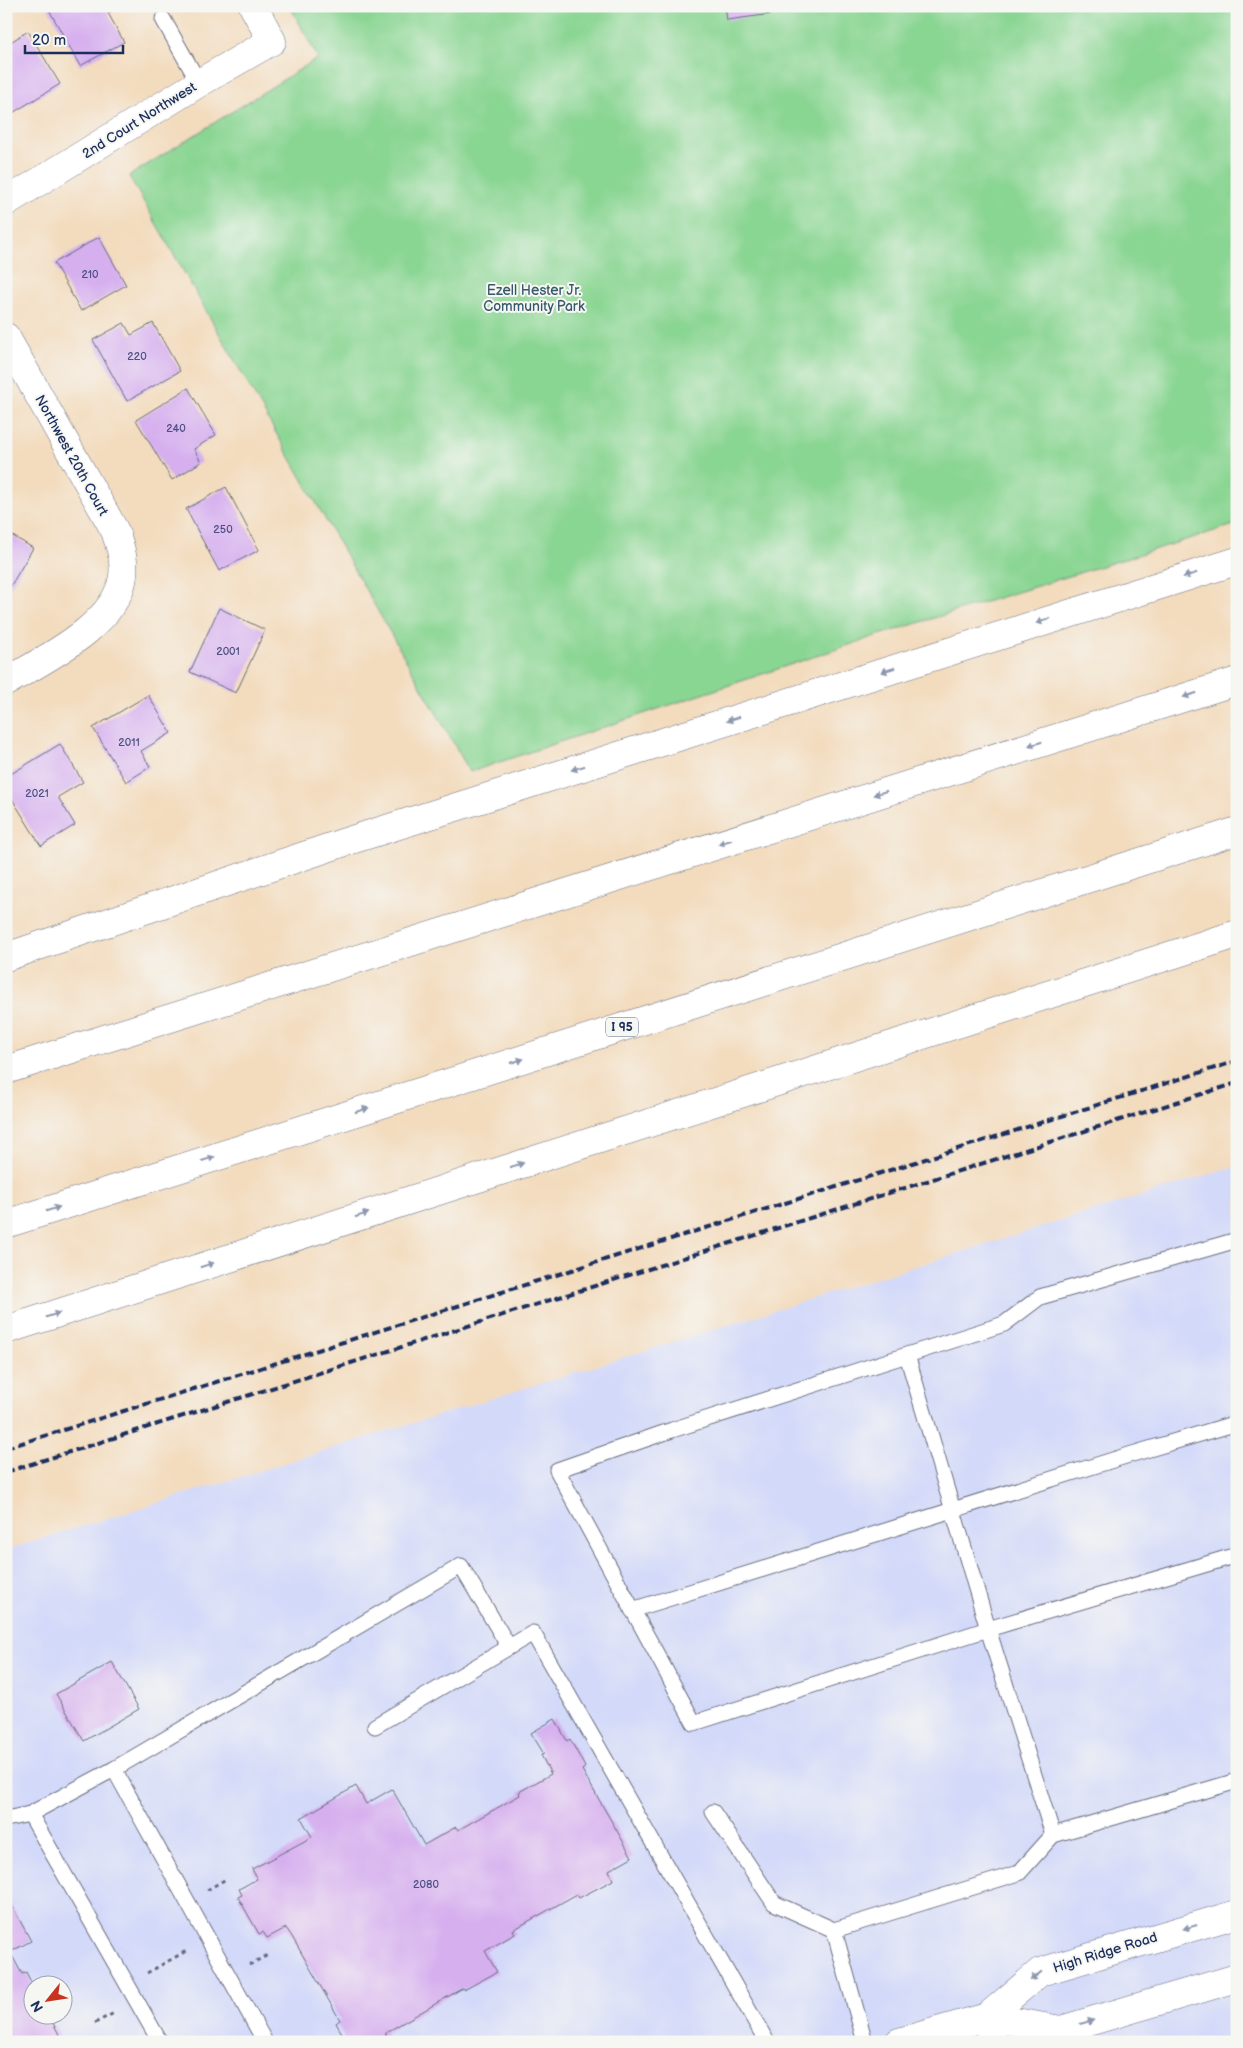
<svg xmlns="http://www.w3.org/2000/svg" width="1243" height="2048" font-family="'Balsamiq Sans',sans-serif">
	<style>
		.built { fill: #d3d9f9; fill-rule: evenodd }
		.green { fill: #89d592; stroke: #528278 }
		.building { fill: #d6afef }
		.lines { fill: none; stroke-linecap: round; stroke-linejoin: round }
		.lane-casing { stroke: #676b7f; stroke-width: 17 }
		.street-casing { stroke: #676b7f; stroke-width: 29 }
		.secondary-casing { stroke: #676b7f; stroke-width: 29 }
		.highway-casing { stroke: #676b7f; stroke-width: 29 }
		.path { stroke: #676b7f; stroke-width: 3; stroke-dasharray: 4 4; stroke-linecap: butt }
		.lane { stroke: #fff; stroke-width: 15 }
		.street { stroke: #fff; stroke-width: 28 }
		.secondary { stroke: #fff; stroke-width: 28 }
		.highway { stroke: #fff; stroke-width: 28 }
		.rail { stroke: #1b2f5e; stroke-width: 4; stroke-dasharray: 8 4; stroke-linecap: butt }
		.oneway { fill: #8d97ae }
		.labels { text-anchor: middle; stroke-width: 4; stroke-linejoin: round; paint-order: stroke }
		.number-label { font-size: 11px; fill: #4a4f82 }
		.shield { fill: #f6f6f2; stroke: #5d6b8a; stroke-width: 1 }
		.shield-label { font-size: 12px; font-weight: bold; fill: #1b2f5e }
		.street-label { font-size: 14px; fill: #1b2f5e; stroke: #f6f6f2 }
		.park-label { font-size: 14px; fill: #36586b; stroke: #f6f6f2 }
	</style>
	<rect width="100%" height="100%" fill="#f6f6f2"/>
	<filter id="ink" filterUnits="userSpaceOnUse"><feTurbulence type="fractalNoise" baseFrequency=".02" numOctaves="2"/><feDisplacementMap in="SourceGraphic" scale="10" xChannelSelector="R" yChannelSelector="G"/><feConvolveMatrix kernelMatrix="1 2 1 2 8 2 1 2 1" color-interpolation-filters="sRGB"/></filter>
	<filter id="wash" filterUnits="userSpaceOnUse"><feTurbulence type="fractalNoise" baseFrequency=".0096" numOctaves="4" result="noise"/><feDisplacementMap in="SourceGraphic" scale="20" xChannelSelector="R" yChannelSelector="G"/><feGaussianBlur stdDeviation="1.12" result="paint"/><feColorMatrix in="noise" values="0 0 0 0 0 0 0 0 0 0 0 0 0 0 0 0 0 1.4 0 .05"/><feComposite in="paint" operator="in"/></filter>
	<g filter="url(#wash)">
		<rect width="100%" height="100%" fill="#f3dbbd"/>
		<path class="built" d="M1237,1166V2042H6V1550ZM32,1986H62V2016H32Z"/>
		<path class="green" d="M290,6H1237V524L876,636L470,772L129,176L318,58Z"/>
		<g id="blocks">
			<g class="building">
				<path d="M47,6H121L108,13L124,42L80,66Z"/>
				<path d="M725,6H771L772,14L727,20Z"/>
				<path d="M28,31L60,84L6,117V45Z"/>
				<path d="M99,237L126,285L81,311L54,263Z"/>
				<path d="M124,323L131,335L153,323L180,371L127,401L93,340Z"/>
				<path d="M188,388L216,435L194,449L201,462L172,480L136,420Z"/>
				<path d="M226,487L259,550L219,571L186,509Z"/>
				<path d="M6,532L33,548L6,594Z"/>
				<path d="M219,608L265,630L236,693L190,672Z"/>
				<path d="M148,695L171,733L141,751L150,767L126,782L93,728Z"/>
				<path d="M60,744L83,782L58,797L75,825L41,846L6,789V777Z"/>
				<path d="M112,1662L139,1709L84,1741L56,1694Z"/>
				<path d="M555,1719L567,1741L570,1739L585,1767L582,1770L632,1857L609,1870L613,1880L579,1898L577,1894L513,1930L515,1934L485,1951L497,1972L464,1990L463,1988L385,2033L387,2036L377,2042H347L336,2023L340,2020L291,1935L286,1928L267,1938L263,1932L259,1934L238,1897L242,1895L239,1889L257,1879L252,1869L312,1837L301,1818L356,1786L366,1804L392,1789L424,1845L456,1827L458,1830L520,1795L519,1792L551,1774L541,1755L544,1754L531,1733Z"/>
				<path d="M6,1895L31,1941L10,1952L22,1974L26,1972L33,1986L32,2016H49L60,2036L55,2038L58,2042H6Z"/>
			</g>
		</g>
	</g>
	<g filter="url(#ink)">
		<use href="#blocks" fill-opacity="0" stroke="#676b7f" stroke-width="1"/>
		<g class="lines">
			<defs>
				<g id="lane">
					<path d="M163,19L199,83"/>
					<path d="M1237,1240L1040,1297L1004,1324L907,1355L988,1629L1053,1835L1237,1781"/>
					<path d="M907,1355L672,1430L557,1470L694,1723L988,1629L1237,1555"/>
					<path d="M632,1610L1129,1455L1237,1423"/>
					<path d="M375,1726L533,1633L767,2042"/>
					<path d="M114,1769L265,2042"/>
					<path d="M713,1812L774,1903L834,1930"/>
					<path d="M6,1819L30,1814"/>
					<path d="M160,2042L30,1814L114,1769L461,1566L509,1647"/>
					<path d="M865,2042L834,1930L1019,1873L1053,1835"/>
				</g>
				<g id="street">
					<path d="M6,202L199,83L272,41L253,6"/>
					<path d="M6,337L115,531C120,546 125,560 123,576C117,625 44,659 6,682"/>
					<path d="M987,2017L994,2042"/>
				</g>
				<g id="secondary">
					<path d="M987,2017L1040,1972L1237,1914"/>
					<path d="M899,2042L987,2017L1061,2030L1237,1978"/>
				</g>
				<g id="highway">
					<path d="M6,957L345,842L1237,561"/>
					<path d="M6,1070L1237,681"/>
					<path d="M6,1224L1237,831"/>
					<path d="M6,1330L1237,934"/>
				</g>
			</defs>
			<use href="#lane" class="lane-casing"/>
			<use href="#street" class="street-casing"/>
			<use href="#secondary" class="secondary-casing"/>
			<use href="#highway" class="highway-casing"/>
			<g class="path">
				<path d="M207,1890L226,1879"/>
				<path d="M249,1965L268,1955"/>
				<path d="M147,1973L188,1950"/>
				<path d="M95,2023L116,2012"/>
			</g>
			<use href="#lane" class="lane"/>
			<use href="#street" class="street"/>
			<use href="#secondary" class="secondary"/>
			<use href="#highway" class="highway"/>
			<g class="rail">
				<path d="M6,1448L1237,1061"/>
				<path d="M6,1472L1237,1083"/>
			</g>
		</g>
		<defs><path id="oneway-solid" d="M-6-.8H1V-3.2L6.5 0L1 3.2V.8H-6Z" transform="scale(1.25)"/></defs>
		<g class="oneway">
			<use href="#oneway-solid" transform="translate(1190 575) rotate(163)"/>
			<use href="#oneway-solid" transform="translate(1043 621) rotate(162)"/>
			<use href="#oneway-solid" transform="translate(888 670) rotate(162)"/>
			<use href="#oneway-solid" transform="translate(1190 695) rotate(162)"/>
			<use href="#oneway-solid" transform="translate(733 719) rotate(162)"/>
			<use href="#oneway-solid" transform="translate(1035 744) rotate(162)"/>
			<use href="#oneway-solid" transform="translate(578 768) rotate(162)"/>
			<use href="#oneway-solid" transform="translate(880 793) rotate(162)"/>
			<use href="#oneway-solid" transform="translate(725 842) rotate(162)"/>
			<use href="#oneway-solid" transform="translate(517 1061) rotate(-18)"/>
			<use href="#oneway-solid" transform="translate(362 1110) rotate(-18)"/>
			<use href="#oneway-solid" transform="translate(208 1159) rotate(-18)"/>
			<use href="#oneway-solid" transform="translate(517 1165) rotate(-18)"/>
			<use href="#oneway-solid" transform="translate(53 1209) rotate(-18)"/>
			<use href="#oneway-solid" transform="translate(362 1215) rotate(-18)"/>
			<use href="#oneway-solid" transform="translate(207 1265) rotate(-18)"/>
			<use href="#oneway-solid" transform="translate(53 1315) rotate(-18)"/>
			<use href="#oneway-solid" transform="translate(1190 1927) rotate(164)"/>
			<use href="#oneway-solid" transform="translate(1036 1976) rotate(142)"/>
			<use href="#oneway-solid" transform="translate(1087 2022) rotate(-16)"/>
		</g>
	</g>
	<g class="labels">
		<g class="number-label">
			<text x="90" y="278">210</text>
			<text x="137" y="360">220</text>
			<text x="176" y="432">240</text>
			<text x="223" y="533">250</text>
			<text x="228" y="655">2001</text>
			<text x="129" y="746">2011</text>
			<text x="37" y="797">2021</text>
			<text x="426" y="1888">2080</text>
		</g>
		<rect class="shield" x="606" y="1017.5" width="32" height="19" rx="4"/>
		<g class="shield-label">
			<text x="622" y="1031">I 95</text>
		</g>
		<g class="street-label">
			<text transform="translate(139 120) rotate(-32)" y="5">2nd Court Northwest</text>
			<text transform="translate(72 455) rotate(61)" y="5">Northwest 20th Court</text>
			<text transform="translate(1105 1952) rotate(-17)" y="5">High Ridge Road</text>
		</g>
		<g class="park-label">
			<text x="534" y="295">Ezell Hester Jr.<tspan x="534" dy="16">Community Park</tspan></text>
		</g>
	</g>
	<rect width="1243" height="2048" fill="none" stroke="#f6f6f2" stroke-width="25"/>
	<g transform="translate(48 2000) rotate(240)"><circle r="24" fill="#f6f6f2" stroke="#9ea6b7"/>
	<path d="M0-4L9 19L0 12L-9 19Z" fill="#c8321e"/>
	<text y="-8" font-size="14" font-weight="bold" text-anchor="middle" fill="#1b2f5e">N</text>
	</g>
	<path d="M25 45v8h98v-8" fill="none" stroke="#1b2f5e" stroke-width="2.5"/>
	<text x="32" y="45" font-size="15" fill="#1b2f5e" stroke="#f6f6f2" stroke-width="4" paint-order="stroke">20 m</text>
</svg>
